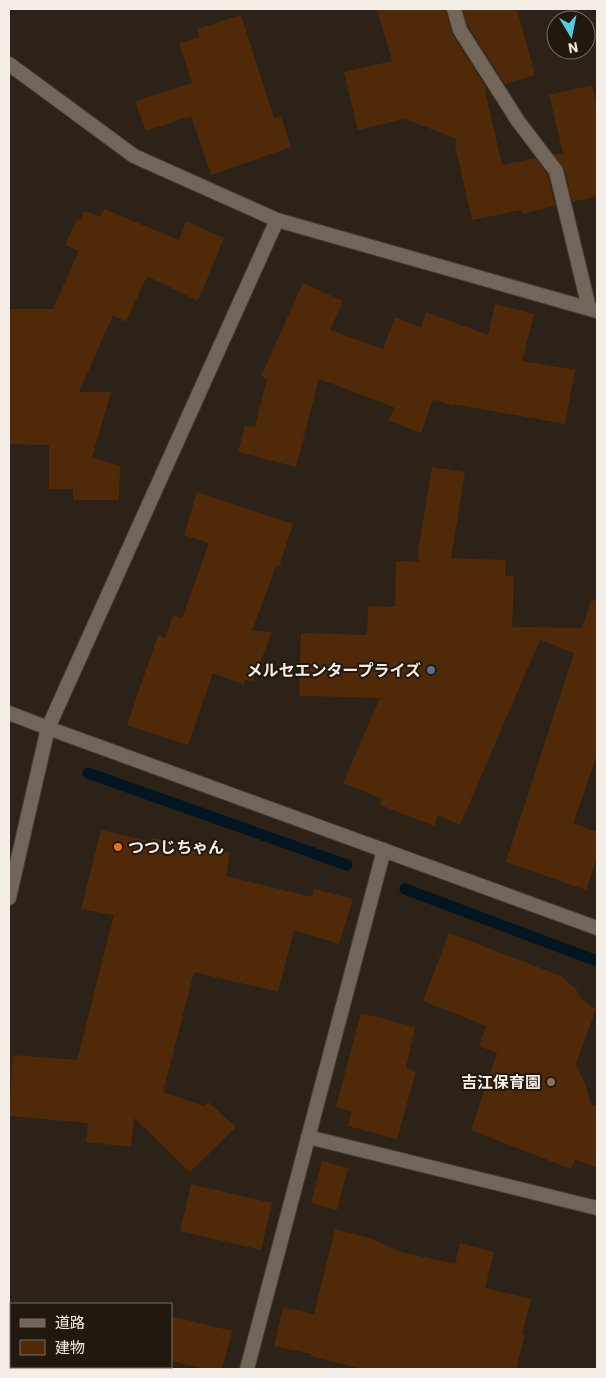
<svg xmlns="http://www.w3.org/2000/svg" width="606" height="1378" font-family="'IBM Plex Sans','Noto Sans JP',sans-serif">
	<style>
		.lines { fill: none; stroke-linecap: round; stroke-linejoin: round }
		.stream { stroke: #021521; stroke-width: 11 }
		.building { fill: #502909 }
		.minor-casing { stroke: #463d35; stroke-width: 16 }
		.tertiary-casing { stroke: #463d35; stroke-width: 16 }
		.minor { stroke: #72665a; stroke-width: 14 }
		.tertiary { stroke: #72665a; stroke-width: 14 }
		.service-dot { fill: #5c6f8a; stroke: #22190e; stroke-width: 2 }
		.food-dot { fill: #e8710a; stroke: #22190e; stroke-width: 2 }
		.education-dot { fill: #8d6e63; stroke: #22190e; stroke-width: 2 }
		.labels { text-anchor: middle; stroke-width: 4; stroke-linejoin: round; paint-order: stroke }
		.poi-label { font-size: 16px; font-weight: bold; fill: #f5eee7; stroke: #22190e; text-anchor: end }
	</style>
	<rect width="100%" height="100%" fill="#2c2217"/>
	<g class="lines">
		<g class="stream">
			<path d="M88,773L347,865"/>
			<path d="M405,889L597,961"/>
		</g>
	</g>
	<g class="building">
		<path d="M377,9H445L452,34L487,89L485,90L502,165L536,158L548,175L555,206L522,214L521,210L472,220L455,145L457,139L405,119L358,130L344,72L392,61Z"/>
		<path d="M463,9H517L535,75L505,84L468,26Z"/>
		<path d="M241,15L274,118L281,116L291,147L211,175L191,116L146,131L135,101L192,83L179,43L199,37L197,29Z"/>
		<path d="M592,85L597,106V196L572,202L565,169L554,155L563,153L549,95Z"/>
		<path d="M104,209L179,240L186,221L224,238L198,301L147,276L126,322L113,315L79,392H111L92,457L120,466L119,500H73V489H49V445L9,444V309H53L79,251L65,245L77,219L81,220L84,211L101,217Z"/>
		<path d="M303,283L343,301L330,330L383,349L395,317L421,327L426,312L488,335L495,304L534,314L522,361L575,370L565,424L453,404V406L433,399L421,433L389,421L394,407L319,379L296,467L238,452L245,425L255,427L267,379L261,376Z"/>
		<path d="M432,467L465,472L451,558L506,560L505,576H514L512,627L582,628L591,600L597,601V756L573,823L597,832V857L586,890L506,862L574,653L540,640L460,825L438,815L434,826L380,805L382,799L343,783L380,698L299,696L301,633L367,635L368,606L395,607L396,561L419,562L418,551Z"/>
		<path d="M197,492L293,524L279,567L276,566L252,631L272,632L253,681L245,680L244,685L213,673L188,745L127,725L158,635L165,638L173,615L182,618L209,543L184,535Z"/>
		<path d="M101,830L151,842L152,838L230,853L226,876L312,897L314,889L353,899L339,944L294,930L278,992L194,972L163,1092L204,1106L208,1102L236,1127L190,1172L134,1118L131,1147L86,1142L88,1123L9,1116L13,1055L77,1060L114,915L81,909Z"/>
		<path d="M449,933L561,976L576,989L581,999L596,1009L576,1064L586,1086L591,1104L597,1106V1168L575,1159L571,1169L471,1130L497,1053L479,1046L486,1026L423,1001Z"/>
		<path d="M361,1013L415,1027L406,1068L416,1071L397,1139L348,1126L352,1111L336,1107Z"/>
		<path d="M322,1161L348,1168L337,1210L311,1203Z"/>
		<path d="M191,1184L272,1203L261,1250L180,1231Z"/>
		<path d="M335,1229L370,1238L401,1252L455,1264L460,1243L494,1252L485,1288L531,1299L522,1335H525L516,1369H362L310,1356L311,1354L274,1346L283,1307L314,1314Z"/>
		<path d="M171,1316L232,1331L222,1369H205L171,1361Z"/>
	</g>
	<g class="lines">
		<defs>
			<g id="minor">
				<path d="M454,9L460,30L518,121L556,171L589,308"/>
				<path d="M48,728L597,928"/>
				<path d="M308,1137L597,1208"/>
				<path d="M9,1362H11"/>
				<path d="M32,1367L44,1369"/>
				<path d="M247,1369L384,850"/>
			</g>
			<g id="tertiary">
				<path d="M9,64L134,156L277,220L597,311"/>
				<path d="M9,713L48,728"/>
				<path d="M9,898L48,728L277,220"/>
			</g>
		</defs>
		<use href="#minor" class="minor-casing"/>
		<use href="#tertiary" class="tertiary-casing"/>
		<use href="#minor" class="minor"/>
		<use href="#tertiary" class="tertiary"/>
	</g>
	<circle class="service-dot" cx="431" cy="670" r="5"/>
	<circle class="food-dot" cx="118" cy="847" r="5"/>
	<circle class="education-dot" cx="551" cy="1082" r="5"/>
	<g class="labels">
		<g class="poi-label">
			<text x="421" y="676">メルセエンタープライズ</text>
			<text x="128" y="853" text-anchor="start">つつじちゃん</text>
			<text x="541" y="1088">吉江保育園</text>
		</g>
	</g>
	<rect width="606" height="1378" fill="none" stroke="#f5eee7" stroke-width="20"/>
	<rect x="10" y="1303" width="162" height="65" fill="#22190e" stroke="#766e65"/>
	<rect x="20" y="1319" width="25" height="8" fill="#72665a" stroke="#766e65"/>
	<text x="55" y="1328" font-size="15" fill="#f5eee7">道路</text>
	<rect x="20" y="1340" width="25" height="15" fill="#502909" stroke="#766e65"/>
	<text x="55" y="1353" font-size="15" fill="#f5eee7">建物</text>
	<g transform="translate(571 35) rotate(170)"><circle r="24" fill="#22190e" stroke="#766e65"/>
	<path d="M0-4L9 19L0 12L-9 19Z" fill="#57c9e2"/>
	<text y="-8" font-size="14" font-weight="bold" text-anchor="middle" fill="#f5eee7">N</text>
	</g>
</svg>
